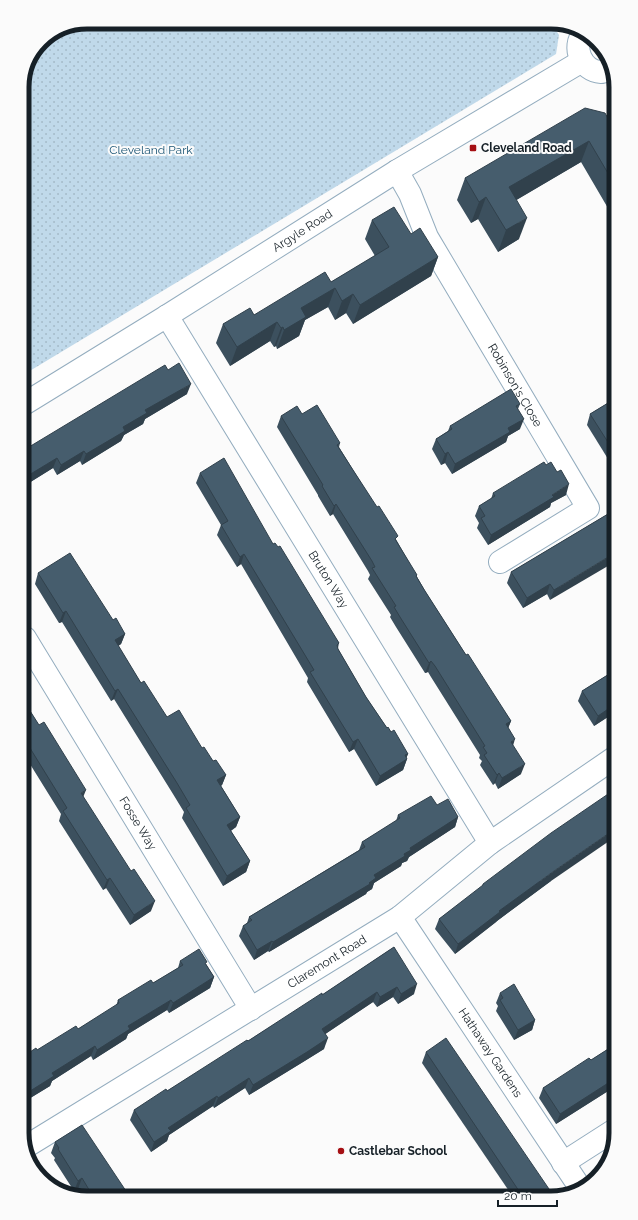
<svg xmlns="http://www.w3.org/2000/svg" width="638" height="1220" font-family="Raleway,sans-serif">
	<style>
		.park { fill: url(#park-dots) }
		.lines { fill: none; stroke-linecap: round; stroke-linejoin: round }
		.street-casing { stroke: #94adbf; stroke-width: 24 }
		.secondary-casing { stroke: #94adbf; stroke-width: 24 }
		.street { stroke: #fff; stroke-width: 22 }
		.secondary { stroke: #fff; stroke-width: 22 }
		.wall { fill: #3c505e }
		.shaded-wall { fill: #31414c }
		.building { fill: #465d6d; stroke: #31414c }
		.poi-dot { fill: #a50f13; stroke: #fbfbfb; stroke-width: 1.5 }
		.labels { text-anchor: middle; stroke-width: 4; stroke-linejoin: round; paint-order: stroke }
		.poi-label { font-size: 12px; font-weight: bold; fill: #162027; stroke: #fbfbfb; text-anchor: start }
		.park-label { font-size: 12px; fill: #1b5575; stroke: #fbfbfb }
		.street-label { font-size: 12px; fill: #162027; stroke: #fbfbfb }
		.rim { fill: none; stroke: #162027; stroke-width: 5 }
	</style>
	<defs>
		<pattern id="park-dots" width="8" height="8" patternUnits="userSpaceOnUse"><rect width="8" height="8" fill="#c0d9ea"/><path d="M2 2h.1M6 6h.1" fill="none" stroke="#a4bac9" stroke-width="1.8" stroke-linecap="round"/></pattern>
	</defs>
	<rect width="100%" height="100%" fill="#fbfbfb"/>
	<path class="park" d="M87,22H551L559,35L556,54L23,375L22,83L41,41Z"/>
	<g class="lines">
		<defs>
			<g id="street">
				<path id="s1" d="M397,171L410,194L427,237L588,508L500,562"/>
				<path id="s2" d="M167,316L490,843"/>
				<path id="s3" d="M25,638L251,1009"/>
				<path id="s4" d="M400,917L581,1189"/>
				<path id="s5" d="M27,1146L400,917L490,843L614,758"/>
				<path d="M563,1163L616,1129"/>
			</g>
			<g id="secondary">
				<path d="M584,33C571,47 582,71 601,72C604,72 608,70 611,69"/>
				<path id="s6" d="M24,404L167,316L397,171L582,61"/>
			</g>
		</defs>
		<use href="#street" class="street-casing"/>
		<use href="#secondary" class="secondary-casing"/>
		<use href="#street" class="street"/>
		<use href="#secondary" class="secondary"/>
	</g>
	<g class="wall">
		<path d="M611,124L612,215L581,162L516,200L519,239L498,252L478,219L471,223L457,200L465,178Z"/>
		<path d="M372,220L411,234L438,257L431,276L353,324L346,313L335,320L328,307L305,320L299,336L277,349L276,346L274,347L270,341L230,366L216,343L223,324L254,315L331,282L375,256L365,239Z"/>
		<path d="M168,370L187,394L145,419L143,424L124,435L121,441L82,465L80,461L57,475L53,468L24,486V450Z"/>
		<path d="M613,400V467L587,425L590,414Z"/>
		<path d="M520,404L518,409L520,429L508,436L506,442L452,474L445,463L441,465L432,449L436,439L448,431L450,426Z"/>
		<path d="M302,414L340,443L339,447L397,541L425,591L466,655L511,721L508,728L521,774L498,789L495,783L493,785L480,765L482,761L479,758L480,755L431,677L428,672L425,673L396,627L390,617L391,615L368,579L370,575L368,571L333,514L330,516L318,496V495L277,427L281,416Z"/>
		<path d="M200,473L273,544L339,643L338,648V649L366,697L387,728L391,732L408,754L406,758L407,759L403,770L376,786L354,749L349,752L307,682L308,678L241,564L237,567L217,535L221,525L196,483Z"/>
		<path d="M493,493L566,495L551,503L550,507L488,545L477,528L479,523L475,516L479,506L491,499Z"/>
		<path d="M613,511L550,600L547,594L523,608L507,583L511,572Z"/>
		<path d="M38,573L113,620L125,634L121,644L118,646L141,683L167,717L202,748L213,761L226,775L222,785L221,786L240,817L236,827L231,831L250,861L246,872L223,886L182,818L184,812L173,794L114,699L111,701L62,622L59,623L35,584Z"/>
		<path d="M614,671V713L594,726L578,701L582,691Z"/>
		<path d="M25,703L83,797L151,911L130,925L106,888L103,890L59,821L61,814L25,756Z"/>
		<path d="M437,805L458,817L455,827L409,857L407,861L402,863L401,866L374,883L372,889L367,892L366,894L269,952L268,951L254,960L239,936L243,926L247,923L249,917L359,850L362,842L396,821L398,815Z"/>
		<path d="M551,881L497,921L496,922L455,954L435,929L439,919L482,887L483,884Z"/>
		<path d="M394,947L414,994L398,1004L393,997L377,1007L373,1002L325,1034L324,1049L303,1062L249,1095L245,1088L214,1108L213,1106L169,1135L167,1141L151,1152L130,1120L134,1110L167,1091L322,995Z"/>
		<path d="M180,961L206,964L214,977L210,988L169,1013L167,1010L128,1034L126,1039L93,1060L91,1056L52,1081L50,1086L27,1100V1054L37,1050L78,1029L116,1006L118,1000L153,983L178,968Z"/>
		<path d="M500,993L535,1020L532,1030L514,1040L496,1011L498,1006L496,1003Z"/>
		<path d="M616,1044V1086L556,1124L539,1098L543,1088L591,1060Z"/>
		<path d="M426,1052L552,1193L511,1194L422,1063Z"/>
		<path d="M55,1142L130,1197L84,1198L78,1189L74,1191L54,1160L55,1158L51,1153Z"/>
	</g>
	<g class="shaded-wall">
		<path d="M589,141L581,162L501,209L509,187Z"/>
		<path d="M486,197L478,219L471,223L479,202Z"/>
		<path d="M527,218L519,239L498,252L506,230Z"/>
		<path d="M438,257L431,276L353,324L360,305Z"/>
		<path d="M335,288L328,307L305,320L299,336L277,349L284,330L301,308Z"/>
		<path d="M353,294L346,313L335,320L342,301Z"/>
		<path d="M277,322L270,341L230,366L237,347Z"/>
		<path d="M283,327L276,346L274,347L281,328Z"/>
		<path d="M191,384L187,394L145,419L143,424L124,435L121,441L82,465L86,454L123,427L145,410Z"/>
		<path d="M524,419L520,429L508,436L506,442L452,474L455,464L508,428Z"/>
		<path d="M84,451L80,461L57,475L61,465Z"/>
		<path d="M448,452L445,463L441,465L445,454Z"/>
		<path d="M57,458L53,468L24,486V478Z"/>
		<path d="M569,484L566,495L551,503L550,507L488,545L491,535L552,495Z"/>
		<path d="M336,504L333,514L330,516L334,506Z"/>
		<path d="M244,554L241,564L237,567L240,557Z"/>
		<path d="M613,554V563L550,600L554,590Z"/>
		<path d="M550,584L547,594L523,608L527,598Z"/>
		<path d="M66,611L62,622L59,623L63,613Z"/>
		<path d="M125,634L121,644L111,651L115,640Z"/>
		<path d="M431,661L428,672L425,673L429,663Z"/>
		<path d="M118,689L114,699L111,701L115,691Z"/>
		<path d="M614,705V713L594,726L598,716Z"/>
		<path d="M511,721L507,731L506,724Z"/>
		<path d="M358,739L354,749L349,752L353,742Z"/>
		<path d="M515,739L512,749L511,742Z"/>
		<path d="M408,754L405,761L407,759L403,770L376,786L380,776Z"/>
		<path d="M525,764L521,774L498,789L502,778Z"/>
		<path d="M499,773L495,783L493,785L497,775Z"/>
		<path d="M226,775L222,785L213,790L217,780Z"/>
		<path d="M86,790L82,800L81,793Z"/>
		<path d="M240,817L236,827L223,835L227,825Z"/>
		<path d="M458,817L455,827L409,857L407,861L402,863L401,866L374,883L372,889L367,892L366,894L269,952L273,942L404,854L410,848Z"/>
		<path d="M615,829V837L551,881L497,921L496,922L455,954L458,944L499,911L554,871Z"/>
		<path d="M250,861L246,872L223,886L227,876Z"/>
		<path d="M110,878L106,888L103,890L107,880Z"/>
		<path d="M155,901L151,911L130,925L134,915Z"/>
		<path d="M272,941L268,951L254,960L257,950Z"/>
		<path d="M214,977L210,988L169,1013L173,1003Z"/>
		<path d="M417,984L414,994L398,1004L401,994Z"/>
		<path d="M397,987L393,997L377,1007L380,997Z"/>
		<path d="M377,992L373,1002L318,1039L322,1029Z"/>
		<path d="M171,1000L167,1010L128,1034L126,1039L93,1060L97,1050L128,1026Z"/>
		<path d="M535,1020L532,1030L514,1040L518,1030Z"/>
		<path d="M328,1038L324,1049L303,1062L249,1095L253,1085Z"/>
		<path d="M95,1046L91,1056L52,1081L50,1086L27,1100V1093L52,1073Z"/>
		<path d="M249,1078L245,1088L214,1108L218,1098Z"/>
		<path d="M616,1078V1086L556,1124L560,1114Z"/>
		<path d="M217,1096L213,1106L169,1135L167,1141L151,1152L154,1142L168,1128Z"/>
		<path d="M82,1178L78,1189L74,1191L78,1181Z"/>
	</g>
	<g class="building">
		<path d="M585,108L605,113L611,124L612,180L589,141L509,187L527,218L506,230L486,197L479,202L465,178Z"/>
		<path d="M394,207L411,234L420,228L438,257L360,305L353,294L342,301L335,288L301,308L306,317L284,330L283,327L281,328L277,322L237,347L223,324L250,308L254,315L325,272L331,282L389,247L372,220Z"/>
		<path d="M179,363L191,384L145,410L147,413L123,427L125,431L86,454L84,451L61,465L57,458L24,478V450L165,365L168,370Z"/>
		<path d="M511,389L520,404L516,406L524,419L508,428L510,432L455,464L448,452L445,454L436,439L452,429L450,426Z"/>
		<path d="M613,400V450L590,414Z"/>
		<path d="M317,405L340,443L337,445L353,470L377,507L379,506L398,536L395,539L417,575L416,576L425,591L466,655L468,654L511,721L506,724L515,739L511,742L525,764L502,778L499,773L497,775L484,755L487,753L483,747L485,746L435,666L431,661L429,663L400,617L394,607L396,606L372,568L375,567L372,561L336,504L334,506L322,486L323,485L281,416L297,406L302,414Z"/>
		<path d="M224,458L273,544L275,543L278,547L280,546L339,643L337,645L338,649L366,697L387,728L388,727L391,732L394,730L408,754L405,755L407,759L380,776L358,739L353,742L310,672L314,670L244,554L240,557L221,525L228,521L200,473Z"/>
		<path d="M544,462L546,465L551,462L557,472L561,470L569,484L552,495L554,497L491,535L481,518L485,516L479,506L495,496L493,493Z"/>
		<path d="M613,511V554L554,590L550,584L527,598L511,572Z"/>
		<path d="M70,553L113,620L116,618L125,634L115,640L141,683L144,681L167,717L179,710L202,748L204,747L213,761L216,760L226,775L217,780L240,817L227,825L250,861L227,876L186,808L190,805L177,783L118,689L115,691L66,611L63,613L38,573Z"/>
		<path d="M614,671V705L598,716L582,691Z"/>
		<path d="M25,703L39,725L44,722L86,790L81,793L131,871L134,869L155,901L134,915L110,878L107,880L63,811L67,808L25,740Z"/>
		<path d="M614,790L615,829L554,871L499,911L500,912L458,944L439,919L483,885V884L551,833Z"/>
		<path d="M431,796L437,805L448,799L458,817L410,848L411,850L404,854L405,856L374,875L376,878L369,883L370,884L273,942L272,941L257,950L243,926L252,920L249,917L365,847L362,842L400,818L398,815Z"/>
		<path d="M394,947L417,984L401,994L397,987L380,997L377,992L322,1029L328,1038L307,1052L253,1085L249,1078L218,1098L217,1096L168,1128L171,1131L154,1142L134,1110L166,1089L167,1091L247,1040L248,1041L322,993V995Z"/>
		<path d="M199,949L207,962L205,963L214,977L173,1003L171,1000L128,1026L130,1029L97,1050L95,1046L52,1073L54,1076L27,1093V1054L36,1048L37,1050L76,1026L78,1029L119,1003L118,1000L151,980L153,983L183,965L180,961Z"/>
		<path d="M514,984L535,1020L518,1030L500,1000L503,998L500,993Z"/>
		<path d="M446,1038L549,1189L552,1193L521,1194L426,1052Z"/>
		<path d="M616,1044V1078L560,1114L543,1088L589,1058L591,1060Z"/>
		<path d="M82,1125L130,1197L94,1198L82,1178L78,1181L58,1149L59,1148L55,1142Z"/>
	</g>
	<g class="poi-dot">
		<rect x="469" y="144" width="8" height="8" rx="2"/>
		<circle cx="341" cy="1151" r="4"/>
	</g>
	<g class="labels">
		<g class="poi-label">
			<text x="481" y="152">Cleveland Road</text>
			<text x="349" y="1155">Castlebar School</text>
		</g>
		<g class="park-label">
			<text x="151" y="154">Cleveland Park</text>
		</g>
		<g class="street-label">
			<text dy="4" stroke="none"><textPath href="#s6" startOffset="328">Argyle Road</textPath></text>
			<text dy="4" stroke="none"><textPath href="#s1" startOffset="245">Robinson's Close</textPath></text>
			<text dy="4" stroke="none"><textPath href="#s2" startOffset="309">Bruton Way</textPath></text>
			<text dy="4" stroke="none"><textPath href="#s3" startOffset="217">Fosse Way</textPath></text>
			<text dy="4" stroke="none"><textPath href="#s5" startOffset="352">Claremont Road</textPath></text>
			<text dy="4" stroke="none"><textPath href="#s4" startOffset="163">Hathaway Gardens</textPath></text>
		</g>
	</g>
	<path d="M0 0H638V1220H0ZM87 29H551A58 58 0 0 1 609 87V1133A58 58 0 0 1 551 1191H87A58 58 0 0 1 29 1133V87A58 58 0 0 1 87 29Z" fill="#fbfbfb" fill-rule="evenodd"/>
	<path class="rim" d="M87 29H551A58 58 0 0 1 609 87V1133A58 58 0 0 1 551 1191H87A58 58 0 0 1 29 1133V87A58 58 0 0 1 87 29Z"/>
	<path d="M498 1200v6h59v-6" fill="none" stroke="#162027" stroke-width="2"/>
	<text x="504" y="1200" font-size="12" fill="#162027" stroke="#fbfbfb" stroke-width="3" paint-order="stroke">20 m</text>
</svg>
